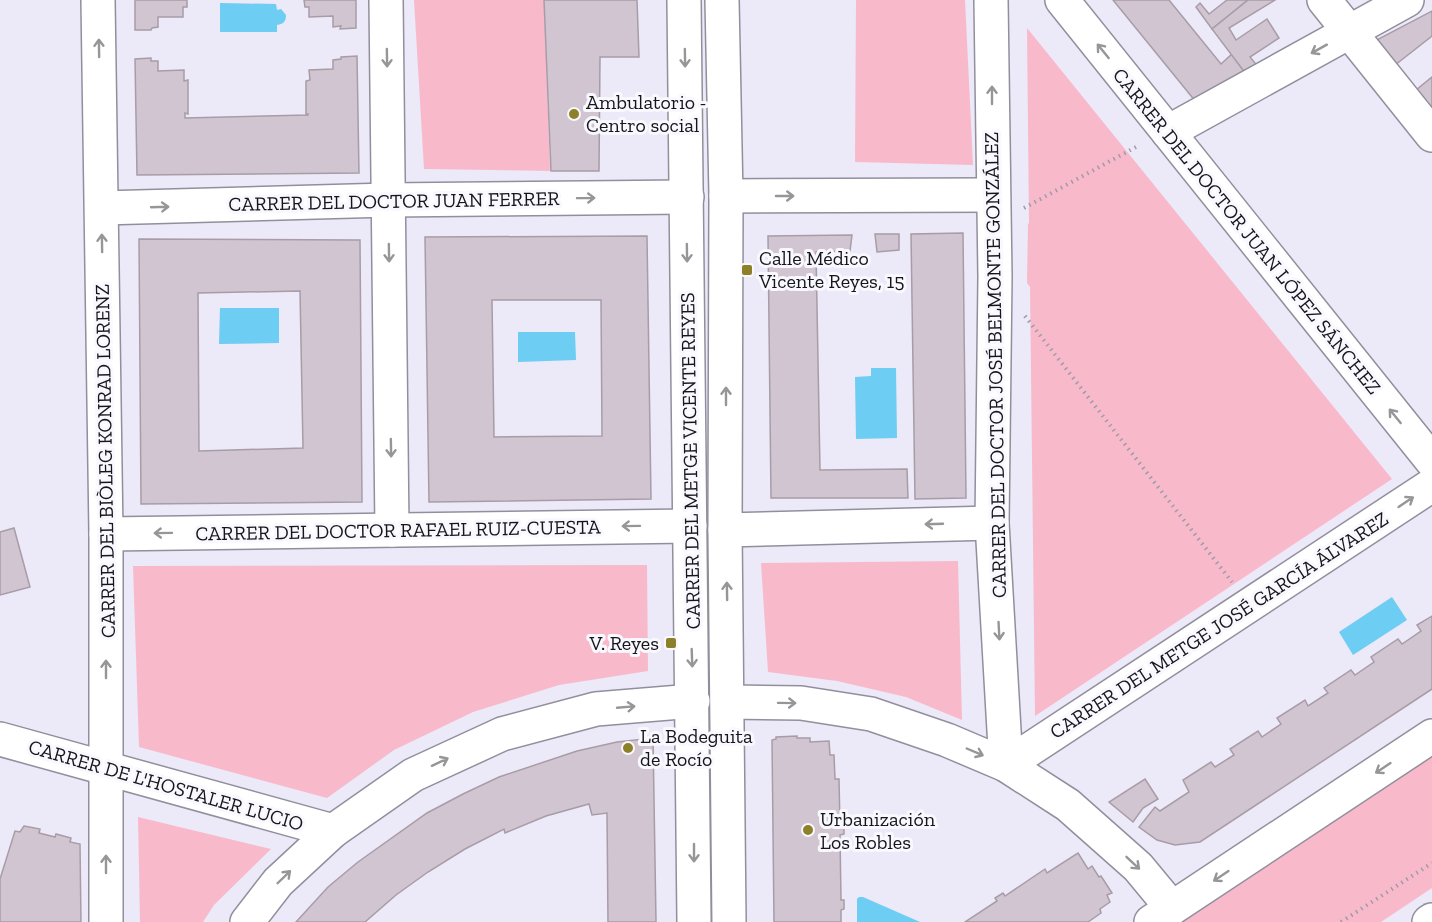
<svg xmlns="http://www.w3.org/2000/svg" width="1432" height="922" font-family="'Zilla Slab',serif">
	<style>
		.green { fill: #f8bacb }
		.water { fill: #6dcdf3 }
		.building { fill: #d0c5d0; stroke: #a89ca7; stroke-width: 1.5; fill-rule: evenodd }
		.lines { fill: none; stroke-linecap: round; stroke-linejoin: round }
		.minor-casing { stroke: #928f9d; stroke-width: 36 }
		.major-casing { stroke: #928f9d; stroke-width: 36 }
		.path { stroke: #9e9ca8; stroke-width: 4; stroke-dasharray: 1.5 4.5; stroke-linecap: butt }
		.minor { stroke: #fff; stroke-width: 33 }
		.major { stroke: #fff; stroke-width: 33 }
		.oneway { stroke: #969698 }
		.poi-dot { fill: #8c8128; stroke: #f9f8fe; stroke-width: 2 }
		.labels { text-anchor: middle; stroke-width: 6; stroke-linejoin: round; paint-order: stroke }
		.poi-label { font-size: 20px; fill: #16151a; stroke: #f9f8fe; text-anchor: start }
		.street-label { font-size: 20px; fill: #16151a; stroke: #f9f8fe }
	</style>
	<rect width="100%" height="100%" fill="#ece9f8"/>
	<g class="green">
		<path d="M414,0H544L550,171L424,169Z"/>
		<path d="M856,0H965L973,165L855,162Z"/>
		<path d="M1027,28L1392,479L1035,716L1030,287L1027,283L1028,224L1029,223Z"/>
		<path d="M958,561L962,720L906,697L837,681L768,672L761,563Z"/>
		<path d="M647,565L648,671L559,685L473,712L394,750L327,798L139,747L133,566Z"/>
		<path d="M1432,756V888L1381,922H1180Z"/>
		<path d="M138,817L271,849L214,905L203,922H140Z"/>
	</g>
	<g class="water">
		<path d="M220,3L276,4L277,10L281,9L286,15C286,22 283,24 277,25V32H220Z"/>
		<path d="M220,308H279V343L219,344Z"/>
		<path d="M518,332H575L576,360L518,362Z"/>
		<path d="M871,368H896L897,438L856,439L855,377L871,376Z"/>
		<path d="M1392,597L1407,620L1353,655L1339,632Z"/>
		<path d="M859,897H863L920,922H857V899Z"/>
	</g>
	<g class="building">
		<path d="M135,0H187V7H183V17H158V27L152,28L151,30H135Z"/>
		<path d="M304,0H356V28L340,29L341,26L333,27V16L309,17V7H305Z"/>
		<path d="M544,0H637L639,57H600L599,171H551Z"/>
		<path d="M1113,0H1169L1221,64L1232,54L1246,74L1196,102Z"/>
		<path d="M1227,0H1248L1212,29L1196,7L1200,3L1209,14Z"/>
		<path d="M1248,0H1275L1229,28L1236,40L1267,19L1279,38L1250,57L1259,68L1246,74L1212,29Z"/>
		<path d="M1432,11V36L1390,69L1371,43Z"/>
		<path d="M357,56L359,173L137,175L135,59L151,58V61H158V71L184,70V81L188,80V114L185,113V118L308,115V114H306V81L310,80L309,70L333,69V60L341,59V57Z"/>
		<path d="M1432,77V119L1411,94Z"/>
		<path d="M963,233L966,498L915,499L911,234Z"/>
		<path d="M875,234H899V250L877,252Z"/>
		<path d="M852,235L850,251L816,252L820,470L907,469L908,498H771L768,236Z"/>
		<path d="M647,236L651,499L429,502L425,237ZM492,300H601L602,436L494,437Z"/>
		<path d="M139,239L360,240L362,502L141,504ZM300,291L303,448L199,451L198,293Z"/>
		<path d="M14,528L30,587L0,595V532Z"/>
		<path d="M1432,616V689L1200,842L1175,845L1157,840L1139,827L1155,807L1160,811L1189,792L1183,780L1211,762L1215,767L1234,755L1230,749L1258,731L1262,737L1281,724L1277,718L1305,700L1308,706L1328,693L1324,688L1351,670L1355,675L1374,662L1371,657L1398,639L1402,644L1421,631L1417,625Z"/>
		<path d="M797,736V738H810V742L829,741L830,755H834L835,779H839L840,825L844,826V834L840,835L841,900H844V909L841,910V922H774L772,740L776,739V737Z"/>
		<path d="M653,738L656,922H608L607,813L592,815L589,804L546,816L505,833L504,829L465,849L428,872L396,895L365,922H296L328,887L358,862L427,813L463,794L499,777L577,751L617,742Z"/>
		<path d="M1145,779L1158,799L1143,808L1133,822L1109,802Z"/>
		<path d="M24,826L40,829L39,833L55,837L56,834L71,838L70,842L80,844L81,922H0V879L15,831L20,832Z"/>
		<path d="M1078,853L1088,869L1092,866L1099,877L1101,876L1112,893L1107,895L1110,902L1100,909L1101,913L1088,922H965L997,901L995,898L1003,893L1005,896L1045,869L1047,873Z"/>
	</g>
	<g class="lines">
		<defs>
			<g id="minor">
				<path d="M98,0L106,534V922"/>
				<path d="M386,0L392,530"/>
				<path d="M684,0L694,922"/>
				<path d="M722,0L726,196L725,530L729,922"/>
				<path d="M991,0L995,277L992,523L1006,765L1432,485"/>
				<path d="M1062,0L1432,461"/>
				<path d="M1324,0L1432,135"/>
				<path d="M1168,132L1407,0"/>
				<path d="M726,196L993,195"/>
				<path d="M102,208L388,200L687,197"/>
				<path d="M725,530L992,523"/>
				<path d="M106,534L690,526"/>
				<path d="M729,702L801,703L871,714L947,740L1006,765L1068,805L1138,867L1172,908"/>
				<path d="M0,739L333,831"/>
				<path d="M247,922L278,882L333,831L413,775L502,734L596,709L693,701"/>
			</g>
			<g id="major">
				<path d="M1151,922L1432,736"/>
				<path d="M1429,922L1432,920"/>
			</g>
		</defs>
		<use href="#minor" class="minor-casing"/>
		<use href="#major" class="major-casing"/>
		<g class="path">
			<path d="M1024,208L1136,147"/>
			<path d="M1025,316L1232,582"/>
			<path d="M1341,922L1432,863"/>
		</g>
		<use href="#minor" class="minor"/>
		<use href="#major" class="major"/>
	</g>
	<defs><path id="oneway-shaft" d="M-6 0H5M1.5-3L5.5 0L1.5 3" fill="none" stroke-width="1.6" stroke-linecap="round" stroke-linejoin="round" transform="scale(1.5)"/></defs>
	<g class="oneway">
		<use href="#oneway-shaft" transform="translate(99 48) rotate(-91)"/>
		<use href="#oneway-shaft" transform="translate(1319 49) rotate(151)"/>
		<use href="#oneway-shaft" transform="translate(1103 51) rotate(-129)"/>
		<use href="#oneway-shaft" transform="translate(387 58) rotate(89)"/>
		<use href="#oneway-shaft" transform="translate(685 58) rotate(89)"/>
		<use href="#oneway-shaft" transform="translate(992 95) rotate(-90)"/>
		<use href="#oneway-shaft" transform="translate(785 196)"/>
		<use href="#oneway-shaft" transform="translate(586 198) rotate(-1)"/>
		<use href="#oneway-shaft" transform="translate(160 207) rotate(-2)"/>
		<use href="#oneway-shaft" transform="translate(102 243) rotate(-91)"/>
		<use href="#oneway-shaft" transform="translate(389 253) rotate(89)"/>
		<use href="#oneway-shaft" transform="translate(687 253) rotate(89)"/>
		<use href="#oneway-shaft" transform="translate(726 396) rotate(-90)"/>
		<use href="#oneway-shaft" transform="translate(1395 416) rotate(-129)"/>
		<use href="#oneway-shaft" transform="translate(391 448) rotate(89)"/>
		<use href="#oneway-shaft" transform="translate(1406 502) rotate(-34)"/>
		<use href="#oneway-shaft" transform="translate(934 524) rotate(178)"/>
		<use href="#oneway-shaft" transform="translate(631 526) rotate(179)"/>
		<use href="#oneway-shaft" transform="translate(163 533) rotate(179)"/>
		<use href="#oneway-shaft" transform="translate(727 591) rotate(-91)"/>
		<use href="#oneway-shaft" transform="translate(999 631) rotate(87)"/>
		<use href="#oneway-shaft" transform="translate(692 658) rotate(88)"/>
		<use href="#oneway-shaft" transform="translate(106 669) rotate(-90)"/>
		<use href="#oneway-shaft" transform="translate(787 703) rotate(1)"/>
		<use href="#oneway-shaft" transform="translate(626 707) rotate(-5)"/>
		<use href="#oneway-shaft" transform="translate(975 752) rotate(23)"/>
		<use href="#oneway-shaft" transform="translate(440 762) rotate(-25)"/>
		<use href="#oneway-shaft" transform="translate(1383 768) rotate(146)"/>
		<use href="#oneway-shaft" transform="translate(694 853) rotate(90)"/>
		<use href="#oneway-shaft" transform="translate(1133 863) rotate(43)"/>
		<use href="#oneway-shaft" transform="translate(106 864) rotate(-90)"/>
		<use href="#oneway-shaft" transform="translate(1221 876) rotate(146)"/>
		<use href="#oneway-shaft" transform="translate(284 877) rotate(-44)"/>
	</g>
	<g class="poi-dot">
		<circle cx="574" cy="114" r="6"/>
		<rect x="741" y="264" width="12" height="12" rx="3"/>
		<rect x="665" y="637" width="12" height="12" rx="3"/>
		<circle cx="628" cy="748" r="6"/>
		<circle cx="808" cy="830" r="6"/>
	</g>
	<g class="labels">
		<g class="poi-label">
			<text x="586" y="109">Ambulatorio -<tspan x="586" dy="23">Centro social</tspan></text>
			<text x="759" y="265">Calle Médico<tspan x="759" dy="23">Vicente Reyes, 15</tspan></text>
			<text x="659" y="650" text-anchor="end">V. Reyes</text>
			<text x="640" y="743">La Bodeguita<tspan x="640" dy="23">de Rocío</tspan></text>
			<text x="820" y="826">Urbanización<tspan x="820" dy="23">Los Robles</tspan></text>
		</g>
		<g class="street-label">
			<text transform="translate(394 201) rotate(-1)" y="7">CARRER DEL DOCTOR JUAN FERRER</text>
			<text transform="translate(1247 231) rotate(51)" y="7">CARRER DEL DOCTOR JUAN LÓPEZ SÁNCHEZ</text>
			<text transform="translate(995 365) rotate(-91)" y="7">CARRER DEL DOCTOR JOSÉ BELMONTE GONZÁLEZ</text>
			<text transform="translate(105 461) rotate(-91)" y="7">CARRER DEL BIÒLEG KONRAD LORENZ</text>
			<text transform="translate(690 461) rotate(-91)" y="7">CARRER DEL METGE VICENTE REYES</text>
			<text transform="translate(398 530) rotate(-1)" y="7">CARRER DEL DOCTOR RAFAEL RUIZ-CUESTA</text>
			<text transform="translate(1219 625) rotate(-33)" y="7">CARRER DEL METGE JOSÉ GARCÍA ÁLVAREZ</text>
			<text transform="translate(166 785) rotate(16)" y="7">CARRER DE L'HOSTALER LUCIO</text>
		</g>
	</g>
</svg>
